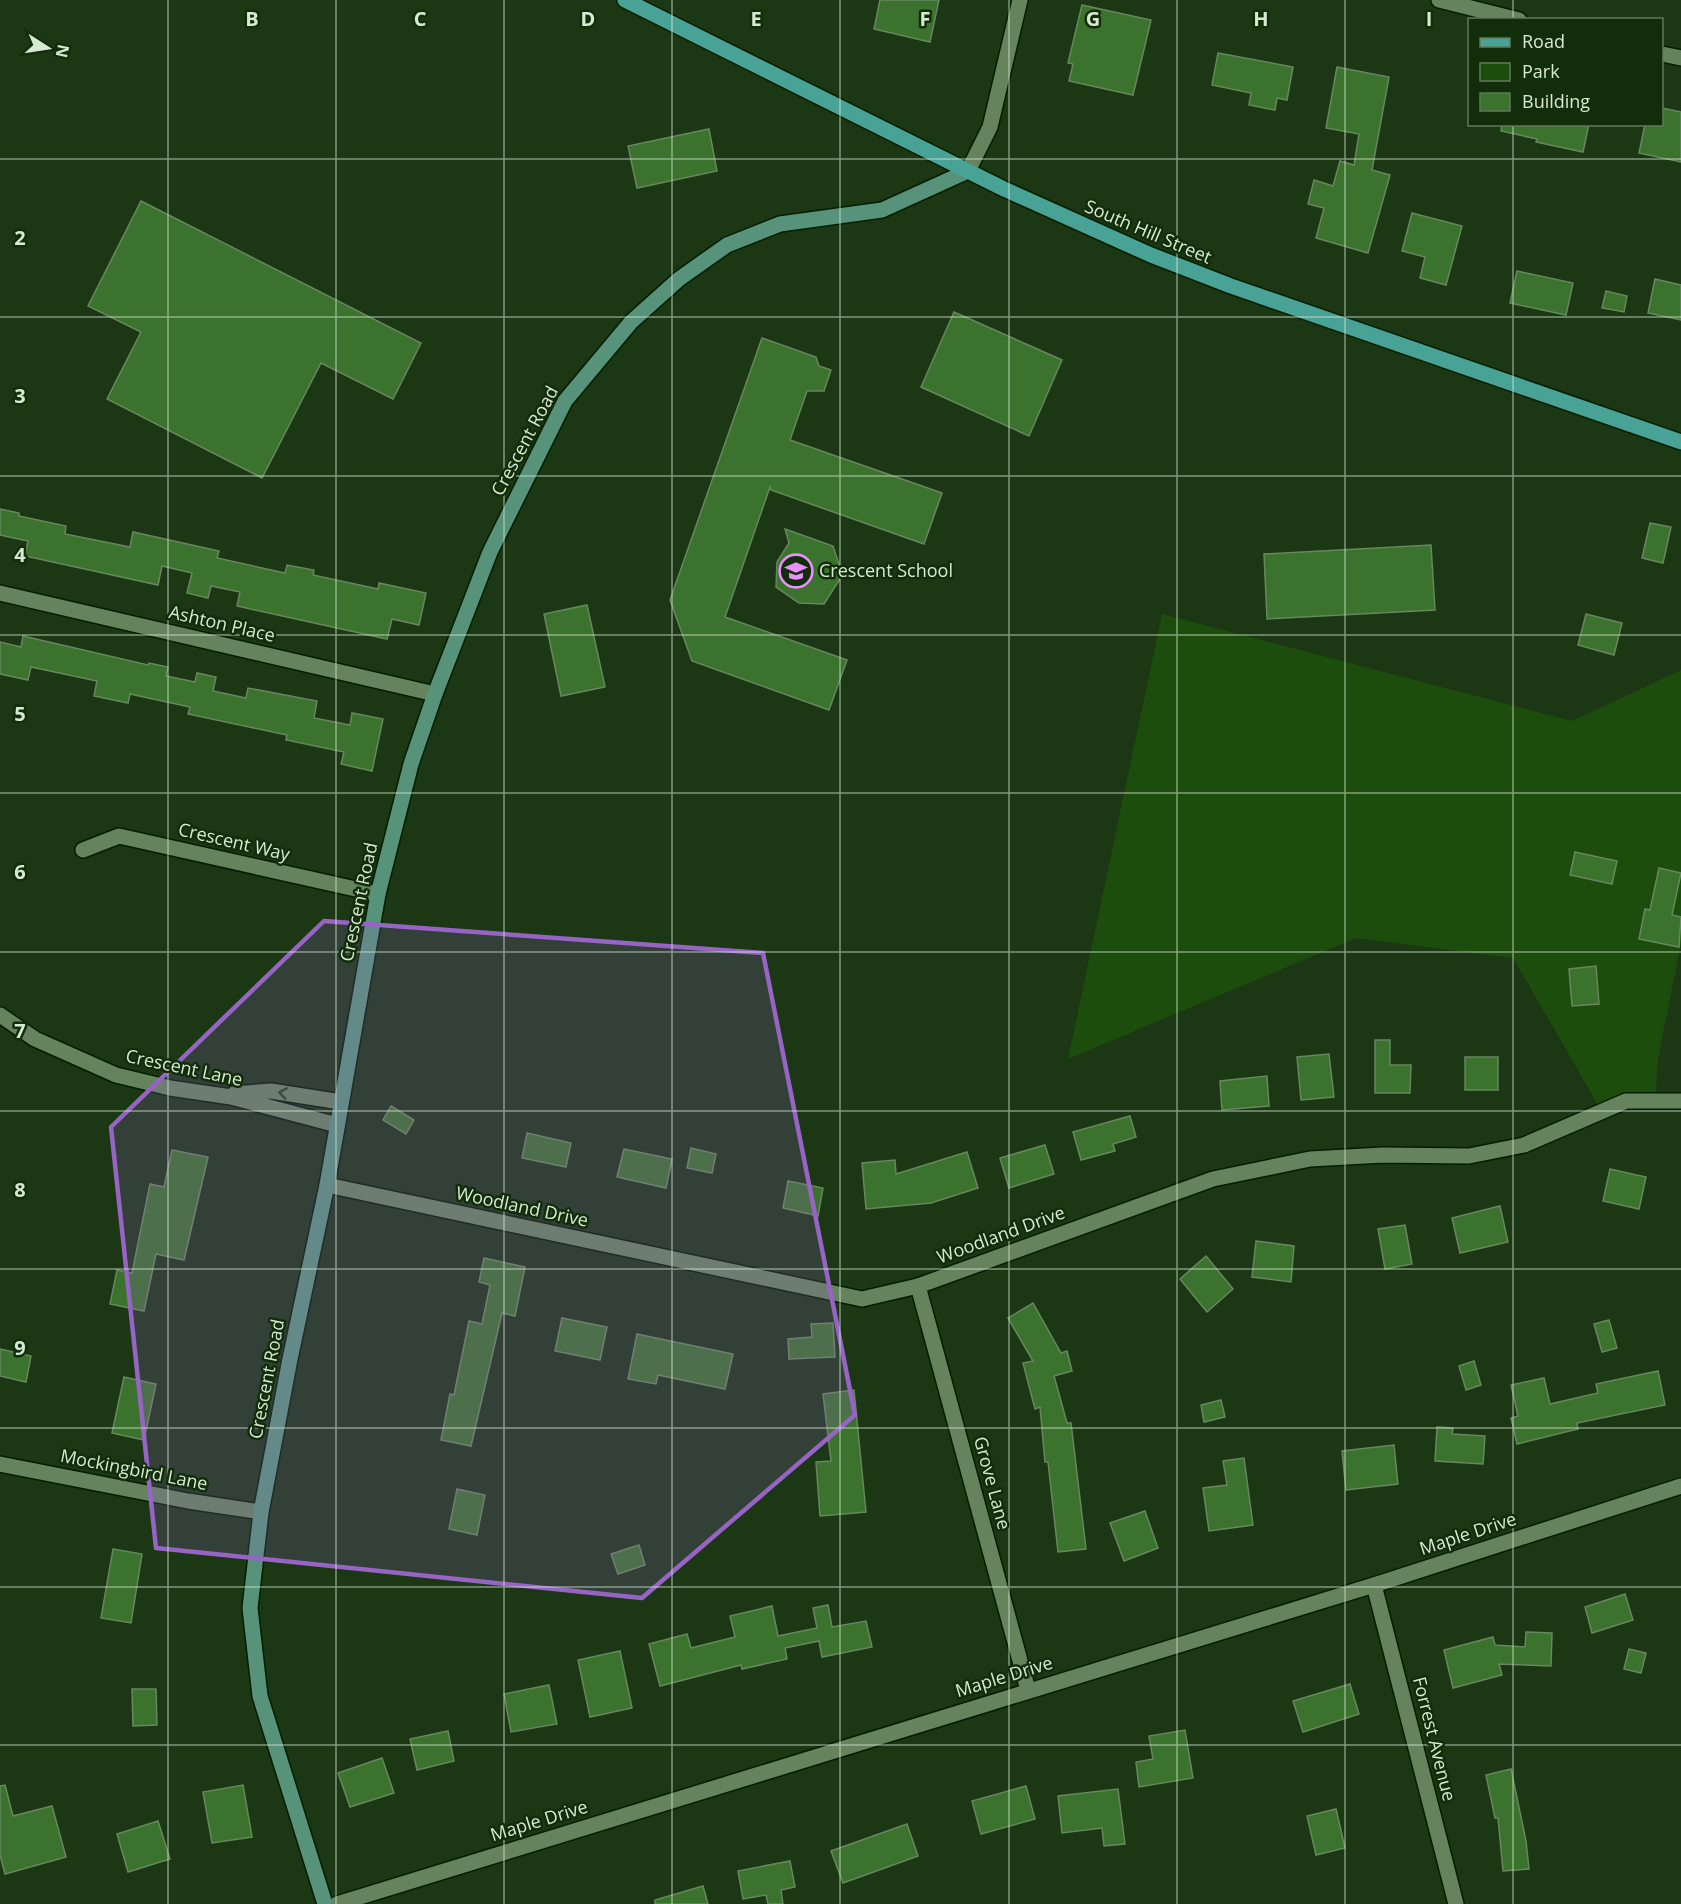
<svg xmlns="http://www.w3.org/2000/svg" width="1681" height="1904" font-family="'Open Sans',sans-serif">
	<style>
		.green { fill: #1c4d0c }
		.building { fill: #3b722d; stroke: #67875f; stroke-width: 1.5 }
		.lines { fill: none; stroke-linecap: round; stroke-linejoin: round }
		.street-casing { stroke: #031e00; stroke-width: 18 }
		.secondary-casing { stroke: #031e00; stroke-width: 18 }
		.primary-casing { stroke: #031e00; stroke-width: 18 }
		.street { stroke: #65845d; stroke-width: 15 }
		.secondary { stroke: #57937a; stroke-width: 15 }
		.primary { stroke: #49a296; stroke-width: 15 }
		.oneway { stroke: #26431e }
		.marked { fill: #9764c5; fill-opacity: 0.2; stroke: #9764c5; stroke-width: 4.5; stroke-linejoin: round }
		.grid { fill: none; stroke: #d7e8d3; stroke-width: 1.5; stroke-opacity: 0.55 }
		.labels { text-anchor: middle; stroke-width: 5; stroke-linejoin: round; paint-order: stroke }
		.street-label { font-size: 18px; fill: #d7e8d3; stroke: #112d09 }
		.poi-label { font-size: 18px; fill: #d7e8d3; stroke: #112d09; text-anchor: start }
		.grid-label { font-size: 20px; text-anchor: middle; font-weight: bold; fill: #d7e8d3; stroke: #112d09; stroke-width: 5; stroke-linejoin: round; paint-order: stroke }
	</style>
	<rect width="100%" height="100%" fill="#1b3714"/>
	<path class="green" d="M1162,614L1572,721L1681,670V944L1658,1059L1656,1091L1598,1105L1513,958L1356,938L1068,1059Z"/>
	<g class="building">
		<path d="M880,0H939L930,42L874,29Z"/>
		<path d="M1082,5L1151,20L1133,95L1069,81L1073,64L1068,63Z"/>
		<path d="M1218,53L1293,67L1287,100L1277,98L1275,110L1249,105L1251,93L1212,85Z"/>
		<path d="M1337,67L1389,77L1372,170L1390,175L1368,253L1316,238L1324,208L1308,204L1314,180L1333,186L1340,161L1354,165L1359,134L1326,128Z"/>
		<path d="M1662,108L1681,112V162L1639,153L1645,124H1662Z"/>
		<path d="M1502,124H1589L1583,152L1536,142L1537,139L1501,131Z"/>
		<path d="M709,129L717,171L637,188L628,146Z"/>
		<path d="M141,201L421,343L393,399L321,363L262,478L107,399L141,332L88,306Z"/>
		<path d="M1412,213L1462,226L1446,285L1420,278L1425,257L1402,251Z"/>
		<path d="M1517,271L1573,283L1566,315L1510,303Z"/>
		<path d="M1655,279L1681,285V320L1648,313Z"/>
		<path d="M1606,291L1627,296L1624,312L1602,308Z"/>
		<path d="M954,312L1062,360L1029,436L921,387Z"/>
		<path d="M762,338L816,357L819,366L831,370L824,391H807L790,440L942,493L924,544L771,490L770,487L725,617L847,660L829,710L692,661L670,600Z"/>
		<path d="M0,509L19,513V516L66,526L65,534L130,547L133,532L219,551L217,558L285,573L287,565L314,570L313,575L378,589L379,583L426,593L419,625L392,619L387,639L237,606L240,592L211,586L208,598L187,593L192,573L162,566L158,585L25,556L28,541L0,535Z"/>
		<path d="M1650,523L1671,527L1663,563L1642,558Z"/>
		<path d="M785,529L833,546L841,570L840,579L824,604L799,603L776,587L777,562L789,543Z"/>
		<path d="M1431,545L1435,610L1267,619L1264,554Z"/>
		<path d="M587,605L605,687L561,696L544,614Z"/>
		<path d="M1586,614L1622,623L1614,655L1578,645Z"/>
		<path d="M23,636L148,665L149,663L168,667L166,676L195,682L197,673L216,677L213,691L246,698L248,688L317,701L314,718L350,725L352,713L383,719L372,771L341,764L344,752L286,740L287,735L188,714L190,707L130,694L128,703L94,696L97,681L31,667L28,680L0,674V642L21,647Z"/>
		<path d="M1575,852L1617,861L1612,884L1570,875Z"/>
		<path d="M1659,868L1681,873L1672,915L1681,917L1679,947L1639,939L1645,909L1650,910Z"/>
		<path d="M1596,966L1599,1004L1572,1006L1569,969Z"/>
		<path d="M1375,1040H1390V1065H1411L1410,1093H1375Z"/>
		<path d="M1329,1054L1334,1097L1301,1100L1297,1057Z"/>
		<rect x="1465" y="1057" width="33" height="33"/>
		<path d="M1267,1076L1269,1106L1222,1110L1220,1081Z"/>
		<path d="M391,1106L414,1120L406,1134L383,1120Z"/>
		<path d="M1130,1116L1136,1137L1113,1144L1115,1151L1081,1160L1073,1132Z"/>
		<path d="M527,1133L571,1143L566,1167L522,1158Z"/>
		<path d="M1045,1145L1054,1174L1009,1188L1000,1158Z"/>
		<path d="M691,1148L716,1154L712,1173L687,1168Z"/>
		<path d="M624,1149L672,1159L666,1188L617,1177Z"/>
		<path d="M172,1150L208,1157L184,1260L156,1254L144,1311L110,1304L117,1270L132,1273L150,1184L164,1187Z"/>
		<path d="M967,1152L978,1188L931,1203L866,1209L862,1163L895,1160L896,1174Z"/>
		<path d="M1610,1169L1646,1177L1639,1209L1603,1201Z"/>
		<path d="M788,1181L823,1188L818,1216L783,1208Z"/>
		<path d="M1500,1206L1508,1242L1460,1253L1452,1218Z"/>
		<path d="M1405,1225L1412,1264L1385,1269L1378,1229Z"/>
		<path d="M1256,1241L1294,1246L1291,1282L1252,1277Z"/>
		<path d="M1206,1256L1233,1289L1207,1312L1180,1279Z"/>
		<path d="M484,1258L525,1267L515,1316L502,1313L471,1446L441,1440L450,1394L454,1395L469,1321L482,1324L490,1285L479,1282Z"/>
		<path d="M1033,1303L1061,1353L1067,1351L1072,1371L1054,1376L1067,1423H1071L1086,1549L1058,1552L1048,1462H1045L1040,1407L1035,1409L1023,1363L1033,1361L1008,1318Z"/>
		<path d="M562,1318L607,1327L600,1360L555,1351Z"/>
		<path d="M1609,1320L1617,1348L1602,1352L1594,1324Z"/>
		<path d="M833,1323L835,1357L789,1359L788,1339L812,1337L811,1324Z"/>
		<path d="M637,1334L733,1354L725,1389L658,1375L656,1384L628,1379Z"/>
		<path d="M0,1349L31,1356L26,1382L0,1376Z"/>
		<path d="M1474,1361L1481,1385L1466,1390L1459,1366Z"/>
		<path d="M1658,1371L1665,1405L1577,1423L1578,1429L1517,1444L1511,1418L1518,1416L1511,1385L1544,1378L1550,1404L1598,1393L1596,1384Z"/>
		<path d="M124,1377L156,1384L144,1440L112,1433Z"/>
		<path d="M854,1390L866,1512L820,1516L816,1462L831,1461L823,1394Z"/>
		<path d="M1221,1400L1225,1417L1204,1422L1201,1405Z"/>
		<path d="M1437,1427L1453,1428L1452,1434L1485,1436L1483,1464L1435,1461Z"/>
		<path d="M1394,1445L1398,1484L1346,1490L1342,1451Z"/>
		<path d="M1244,1458L1253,1525L1209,1531L1203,1488L1227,1485L1223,1461Z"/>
		<path d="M457,1489L485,1495L477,1535L449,1529Z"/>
		<path d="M1145,1511L1158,1548L1124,1561L1110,1523Z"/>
		<path d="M639,1545L645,1565L618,1574L611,1554Z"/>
		<path d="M113,1549L142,1554L131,1623L101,1618Z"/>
		<path d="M1625,1594L1633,1620L1592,1633L1585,1607Z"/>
		<path d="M828,1605L832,1627L866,1621L872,1647L822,1657L819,1641L785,1648L787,1659L742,1669L741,1665L660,1686L649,1644L687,1634L691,1648L735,1637L730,1616L772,1606L778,1636L817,1628L813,1608Z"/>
		<path d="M1526,1632L1552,1633L1551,1666L1499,1664L1502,1675L1453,1688L1444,1650L1493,1637L1495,1645L1525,1647Z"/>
		<path d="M1629,1649L1646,1653L1641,1673L1624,1669Z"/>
		<path d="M620,1651L632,1708L590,1717L578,1660Z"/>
		<path d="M1350,1684L1359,1714L1303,1732L1293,1701Z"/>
		<path d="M549,1685L557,1724L511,1732L504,1694Z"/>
		<path d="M132,1689H156L157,1725L133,1726Z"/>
		<path d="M1185,1730L1193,1778L1139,1787L1136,1762L1153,1759L1149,1736Z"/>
		<path d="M448,1731L454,1761L417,1770L410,1739Z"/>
		<path d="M382,1758L394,1793L350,1807L338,1773Z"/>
		<path d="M1511,1769L1526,1841L1529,1869L1503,1871L1498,1818H1495L1486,1775Z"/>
		<path d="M5,1785L13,1816L52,1806L66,1857L5,1874L0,1855V1786Z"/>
		<path d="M243,1785L252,1837L212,1843L203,1792Z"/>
		<path d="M1026,1786L1035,1819L981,1834L972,1801Z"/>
		<path d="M1118,1789L1125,1844L1104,1846L1102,1828L1062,1833L1058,1796Z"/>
		<path d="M1336,1809L1345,1848L1316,1855L1307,1816Z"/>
		<path d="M158,1821L170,1859L128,1872L117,1834Z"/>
		<path d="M907,1824L918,1856L843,1883L831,1851Z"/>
		<path d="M790,1861L795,1887L781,1890L783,1904H768L766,1895L743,1899L738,1871Z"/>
		<path d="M703,1886L708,1904H655V1900Z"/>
	</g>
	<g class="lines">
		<defs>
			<g id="street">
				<path d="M1439,0L1519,20"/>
				<path d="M1662,54L1681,58"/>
				<path d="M968,171L990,127L1020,0"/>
				<path d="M0,593L435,694"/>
				<path d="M83,850L119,836L378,894"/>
				<path d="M0,1015L35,1039L116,1075L170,1088L231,1097L337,1125"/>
				<path d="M234,1094L271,1091L341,1102"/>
				<path d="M327,1185L862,1299L918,1286L1213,1179L1310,1159L1383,1155L1469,1156L1524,1145L1626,1101H1681"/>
				<path d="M918,1286L1028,1690"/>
				<path d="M0,1464L188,1501L261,1512"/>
				<path d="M1374,1585L1456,1904"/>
				<path d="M337,1904L1374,1585L1681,1486"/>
			</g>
			<path id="secondary" d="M325,1904L260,1696L250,1608L261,1512L290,1359L327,1185L378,894L411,764L435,694L490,552L565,401L631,322L679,279L727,245L780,224L882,210L968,171"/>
			<path id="primary" d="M625,0L1004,189L1151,255L1231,286L1681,442"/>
		</defs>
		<use href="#street" class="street-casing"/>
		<use href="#secondary" class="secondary-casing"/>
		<use href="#primary" class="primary-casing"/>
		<use href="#street" class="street"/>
		<use href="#secondary" class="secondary"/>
		<use href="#primary" class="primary"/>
	</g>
	<defs><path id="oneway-chevron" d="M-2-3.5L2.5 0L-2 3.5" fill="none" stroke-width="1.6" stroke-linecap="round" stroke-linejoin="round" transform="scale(1.5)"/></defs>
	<use class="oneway" href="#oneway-chevron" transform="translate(283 1093) rotate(-171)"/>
	<path class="marked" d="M324,921L763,953L855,1415L642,1598L156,1548L111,1127Z"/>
	<path class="grid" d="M168,0V1904M336,0V1904M504,0V1904M672,0V1904M840,0V1904M1009,0V1904M1177,0V1904M1345,0V1904M1513,0V20M1513,124V1904M0,159H1681M0,317H1681M0,476H1681M0,635H1681M0,793H1681M0,952H1681M0,1111H1681M0,1269H1681M0,1428H1681M0,1587H1681M0,1745H1681"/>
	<defs>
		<symbol id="school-ring" viewBox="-11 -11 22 22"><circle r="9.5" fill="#112d09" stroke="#e88eff" stroke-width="1.5"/><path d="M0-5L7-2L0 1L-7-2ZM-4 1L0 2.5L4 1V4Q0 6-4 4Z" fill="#e88eff"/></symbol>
	</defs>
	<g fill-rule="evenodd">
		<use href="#school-ring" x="777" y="552" width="38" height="38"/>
	</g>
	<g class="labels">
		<g class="street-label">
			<text transform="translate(1148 232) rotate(23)" y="6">South Hill Street</text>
			<text transform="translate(525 441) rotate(-62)" y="6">Crescent Road</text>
			<text transform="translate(222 624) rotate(13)" y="6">Ashton Place</text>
			<text transform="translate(234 842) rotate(13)" y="6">Crescent Way</text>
			<text transform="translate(359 902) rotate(-78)" y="6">Crescent Road</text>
			<text transform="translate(184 1068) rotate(12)" y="6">Crescent Lane</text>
			<text transform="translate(522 1207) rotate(12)" y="6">Woodland Drive</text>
			<text transform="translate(1001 1235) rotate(-20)" y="6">Woodland Drive</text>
			<text transform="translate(267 1379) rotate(-79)" y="6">Crescent Road</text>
			<text transform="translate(134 1470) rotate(11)" y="6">Mockingbird Lane</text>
			<text transform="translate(992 1483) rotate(75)" y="6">Grove Lane</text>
			<text transform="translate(1468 1534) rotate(-18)" y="6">Maple Drive</text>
			<text transform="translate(1004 1677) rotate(-17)" y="6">Maple Drive</text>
			<text transform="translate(1434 1739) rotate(76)" y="6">Forrest Avenue</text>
			<text transform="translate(539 1821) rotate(-17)" y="6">Maple Drive</text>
		</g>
		<g class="poi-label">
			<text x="819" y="577">Crescent School</text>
		</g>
	</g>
	<g class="grid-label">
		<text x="252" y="26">B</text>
		<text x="420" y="26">C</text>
		<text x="588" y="26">D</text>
		<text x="756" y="26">E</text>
		<text x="925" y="26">F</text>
		<text x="1093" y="26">G</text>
		<text x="1261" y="26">H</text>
		<text x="1429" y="26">I</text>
		<text x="20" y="245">2</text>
		<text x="20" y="403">3</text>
		<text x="20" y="562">4</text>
		<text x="20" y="721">5</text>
		<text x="20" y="879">6</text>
		<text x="20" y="1038">7</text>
		<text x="20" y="1197">8</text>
		<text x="20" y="1355">9</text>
	</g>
	<rect x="1468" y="18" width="195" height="108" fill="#112d09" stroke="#60785a" stroke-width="1.5"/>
	<rect x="1480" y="38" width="30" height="9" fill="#49a296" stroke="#60785a" stroke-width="1.5"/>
	<text x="1522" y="48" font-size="18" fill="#d7e8d3">Road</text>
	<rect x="1480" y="63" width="30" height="18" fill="#1c4d0c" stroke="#60785a" stroke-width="1.5"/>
	<text x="1522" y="78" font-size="18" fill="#d7e8d3">Park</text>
	<rect x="1480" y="93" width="30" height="18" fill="#3b722d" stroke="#60785a" stroke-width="1.5"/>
	<text x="1522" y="108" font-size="18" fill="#d7e8d3">Building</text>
	<g transform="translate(48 48) rotate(102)" stroke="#112d09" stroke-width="4.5" paint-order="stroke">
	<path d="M0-4.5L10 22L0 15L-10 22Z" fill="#d7e8d3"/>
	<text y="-9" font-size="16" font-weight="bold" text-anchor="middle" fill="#d7e8d3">N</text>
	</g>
</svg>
